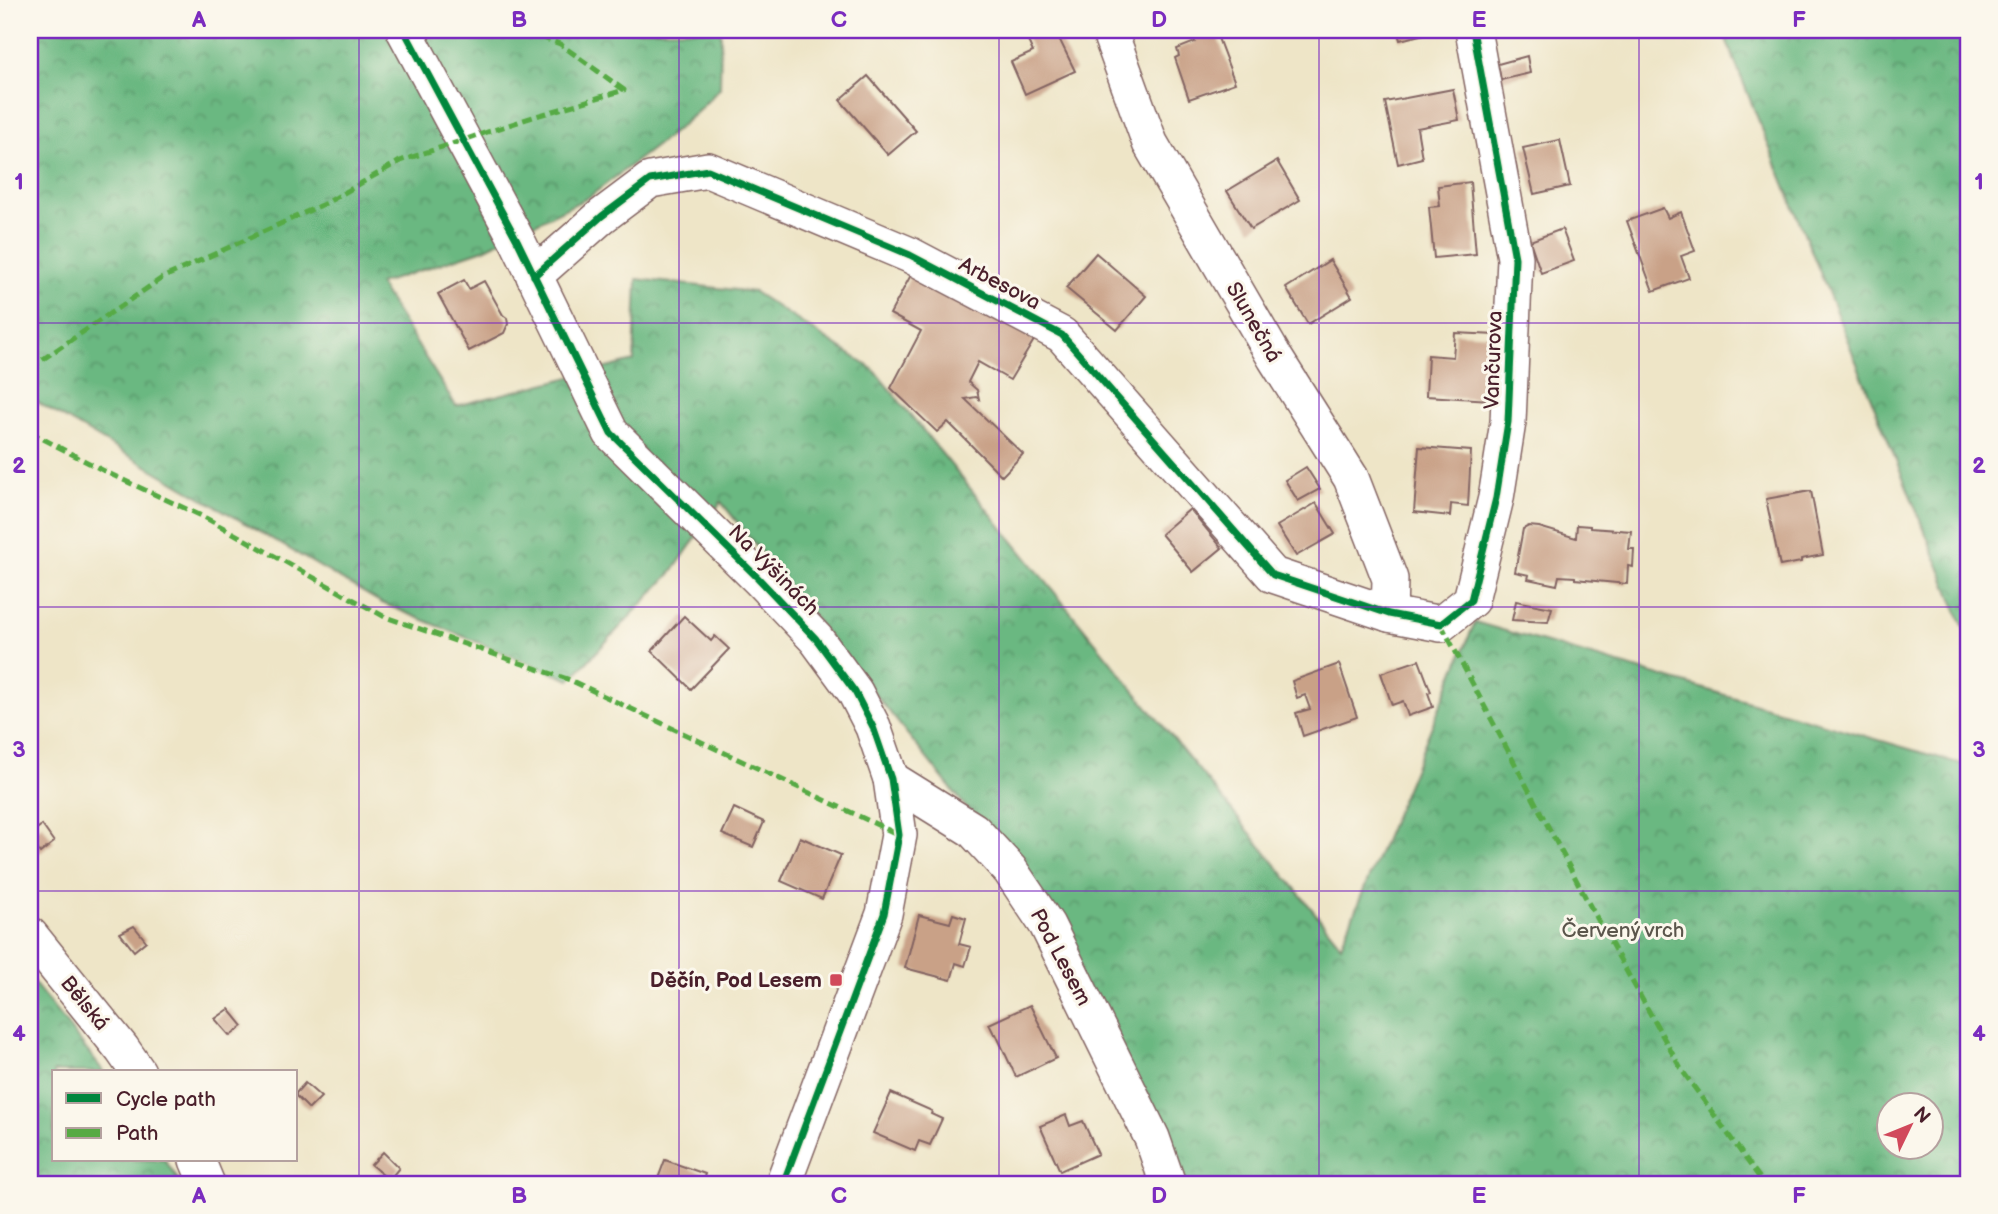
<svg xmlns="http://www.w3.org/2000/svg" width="1998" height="1214" font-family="'Balsamiq Sans',sans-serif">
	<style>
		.forest { fill: url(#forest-crowns); stroke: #5a6c56; stroke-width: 2; fill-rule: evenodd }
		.building { fill: #c9a187 }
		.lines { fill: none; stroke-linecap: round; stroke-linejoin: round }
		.minor-casing { stroke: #836462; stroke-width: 38 }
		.minor { stroke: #fff; stroke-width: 35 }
		.quiet { stroke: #57aa44; stroke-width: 5; stroke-dasharray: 10 5; stroke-linecap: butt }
		.cycleway-casing { stroke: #fbf7ec; stroke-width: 11 }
		.cycleway { stroke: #00873e; stroke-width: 7 }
		.grid { fill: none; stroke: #7b2cbf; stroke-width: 2; stroke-opacity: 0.55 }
		.poi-dot { fill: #d1495b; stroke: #fbf7ec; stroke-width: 2.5 }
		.labels { text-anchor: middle; stroke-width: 6; stroke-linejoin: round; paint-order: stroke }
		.street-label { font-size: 21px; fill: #4a1f2b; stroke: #fbf7ec }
		.park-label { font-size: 21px; fill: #5b564c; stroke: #fbf7ec }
		.poi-label { font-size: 21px; font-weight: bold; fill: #4a1f2b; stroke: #fbf7ec; text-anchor: end }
		.neatline { fill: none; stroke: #7b2cbf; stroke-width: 2.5 }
		.grid-label { font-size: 23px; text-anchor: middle; font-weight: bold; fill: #7b2cbf }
	</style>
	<defs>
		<pattern id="forest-crowns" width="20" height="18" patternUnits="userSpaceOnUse" patternTransform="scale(1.75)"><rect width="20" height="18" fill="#6ab881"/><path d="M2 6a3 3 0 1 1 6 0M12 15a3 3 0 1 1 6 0" fill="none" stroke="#59956a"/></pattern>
	</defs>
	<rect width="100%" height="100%" fill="#fbf7ec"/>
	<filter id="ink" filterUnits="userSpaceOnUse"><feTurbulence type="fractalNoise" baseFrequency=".0143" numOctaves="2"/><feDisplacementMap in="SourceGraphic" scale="14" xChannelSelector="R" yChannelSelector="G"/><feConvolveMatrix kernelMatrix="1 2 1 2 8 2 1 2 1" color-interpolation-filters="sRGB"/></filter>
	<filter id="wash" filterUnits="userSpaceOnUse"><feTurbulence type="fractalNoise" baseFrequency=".00686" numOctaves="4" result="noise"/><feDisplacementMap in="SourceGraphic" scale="28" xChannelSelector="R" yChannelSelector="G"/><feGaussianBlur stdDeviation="1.57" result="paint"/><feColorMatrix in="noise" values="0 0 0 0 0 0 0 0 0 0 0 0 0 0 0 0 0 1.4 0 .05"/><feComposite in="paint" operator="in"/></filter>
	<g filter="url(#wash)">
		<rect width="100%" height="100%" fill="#eee5c7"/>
		<g class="forest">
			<path d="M30,30H721L720,88L697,112L669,136L589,197L484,249L379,284L456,406L634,361L637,279L754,292L874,370L1341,945L1475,622L1968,766V1184H1181L1014,867L721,502L672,572L570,680L382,603L30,398ZM1890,1106H1932V1148H1890Z"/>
			<path d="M1722,30H1968V638Z"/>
			<path d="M30,978L104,1072H54V1160H165L181,1184H30Z"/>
		</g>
		<g id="blocks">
			<g class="building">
				<path d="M1023,30H1055L1075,71L1025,94L1011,62L1033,52Z"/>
				<path d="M1212,30H1215L1235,83L1189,99L1175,58L1179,56L1177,49L1195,42L1193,37Z"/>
				<path d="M1397,30H1437V31L1400,40Z"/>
				<path d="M1527,56L1530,73L1501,80L1498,64Z"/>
				<path d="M868,76L916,131L888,155L840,100Z"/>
				<path d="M1453,89L1459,120L1417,128L1422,158L1398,164L1385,102Z"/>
				<path d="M1560,140L1570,186L1534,194L1523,148Z"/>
				<path d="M1277,161L1300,200L1251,229L1227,191Z"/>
				<path d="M1470,182L1476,254L1434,258L1429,207L1440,206L1438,186Z"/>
				<path d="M1663,208L1668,218L1681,212L1695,251L1681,256L1689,278L1653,291L1627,221Z"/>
				<path d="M1562,229L1574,261L1541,273L1530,241Z"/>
				<path d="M1096,253L1146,296L1117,330L1066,288Z"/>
				<path d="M1330,260L1352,297L1308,324L1286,288Z"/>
				<path d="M912,273L989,314L1034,340L1010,380L978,362L968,382L977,390L979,399L976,397L965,399L1023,454L1002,476L948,422L937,432L891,388L921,331L890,314Z"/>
				<path d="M464,280L469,289L484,281L503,315L507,318L508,324L504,333L469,351L438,294Z"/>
				<path d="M1455,333L1496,335L1491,400L1426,396L1428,355L1453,357Z"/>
				<path d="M1419,447L1471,451L1468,506L1451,504L1450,516L1414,512Z"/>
				<path d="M1306,467L1320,489L1298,501L1285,480Z"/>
				<path d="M1811,491L1823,555L1801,559V562L1780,566L1766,499Z"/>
				<path d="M1316,503L1335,534L1296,556L1277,526Z"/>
				<path d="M1190,509L1222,548L1193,572L1161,534Z"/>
				<path d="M1577,525L1590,526V528L1631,531L1629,549H1634L1633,567L1628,566L1627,584L1575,579V577L1559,576L1557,585L1528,579L1529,575L1515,572L1523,529L1529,526L1539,527L1576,538Z"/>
				<path d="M1516,601L1552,608L1548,622L1512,620Z"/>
				<path d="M684,616L711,641L715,636L729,649L691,689L652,651Z"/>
				<path d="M1419,660L1431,692L1428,693L1433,707L1408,716L1403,701L1392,705L1381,673Z"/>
				<path d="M1339,664L1357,717L1303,736L1296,713L1310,709L1305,695L1297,698L1292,681Z"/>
				<path d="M734,808L764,822L753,847L722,834Z"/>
				<path d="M42,825L54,842L40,853L30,839V834Z"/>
				<path d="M800,837L841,855L822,899L781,881Z"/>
				<path d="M953,914L966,918L959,944L971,947L965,966L956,963L951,980L905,968L919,915L950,923Z"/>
				<path d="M134,926L146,941L134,951L120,933Z"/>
				<path d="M1030,1005L1056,1058L1016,1077L996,1034H994L989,1024Z"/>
				<path d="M229,1009L243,1026L230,1036L215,1019Z"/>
				<path d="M305,1083L321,1097L309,1109L296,1096V1093Z"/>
				<path d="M891,1093L932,1111L931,1114L942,1119L930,1145L919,1141L915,1151L873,1133Z"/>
				<path d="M1066,1115L1070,1126L1083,1121L1098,1154L1060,1171L1040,1126Z"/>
				<path d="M383,1152L399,1168L389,1180L371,1165Z"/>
				<path d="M665,1160L705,1174L702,1184H656Z"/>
			</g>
		</g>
	</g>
	<g filter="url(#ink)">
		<use href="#blocks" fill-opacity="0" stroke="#836462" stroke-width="2"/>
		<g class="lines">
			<defs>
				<g id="minor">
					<path d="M404,30L518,242L611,433L758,578L816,639L855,692L873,727L891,779L899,835L884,914L783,1184"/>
					<path d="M1109,30L1150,143L1275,358L1351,478L1390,579L1389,614"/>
					<path d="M534,276L602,216L650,180L708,170L910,255L1062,335L1273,575L1389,614L1441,624L1471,600L1496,498L1508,422L1515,258L1473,30"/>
					<path d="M891,779L973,830L1010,870L1047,925L1152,1138L1168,1184"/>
					<path d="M30,935L122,1049L138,1072"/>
					<path d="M197,1160L207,1184"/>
				</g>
			</defs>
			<use href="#minor" class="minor-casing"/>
			<use href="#minor" class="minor"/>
			<g class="quiet">
				<path d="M30,368L162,278L328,202L400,161L533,117L624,90L560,44L521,30"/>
				<path d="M30,432L108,473L204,517L385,617L570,680L899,835"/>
				<path d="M1441,624L1588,902L1681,1069L1764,1184"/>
			</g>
			<defs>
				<g id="cycleway">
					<path d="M404,30L518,242L611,433L758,578L816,639L855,692L873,727L891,779L899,835L884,914L783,1184"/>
					<path d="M534,276L602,216L650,180L708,170L910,255L1062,335L1273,575L1389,614L1441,624L1471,600L1496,498L1508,422L1515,258L1473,30"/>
				</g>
			</defs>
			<use href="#cycleway" class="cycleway-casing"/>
			<use href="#cycleway" class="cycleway"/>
		</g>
	</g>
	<path class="grid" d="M359,30V1184M679,30V1184M999,30V1184M1319,30V1184M1639,30V1184M30,323H1968M30,607H1968M30,891H1968"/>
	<rect class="poi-dot" x="829" y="973" width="14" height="14" rx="3.5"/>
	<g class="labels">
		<g class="street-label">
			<text transform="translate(1000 283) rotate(28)" y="7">Arbesova</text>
			<text transform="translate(1254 322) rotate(60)" y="7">Slunečná</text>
			<text transform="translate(1493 360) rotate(-88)" y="7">Vančurova</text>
			<text transform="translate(774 570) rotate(45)" y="7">Na Výšinách</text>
			<text transform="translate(1061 957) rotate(62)" y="7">Pod Lesem</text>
			<text transform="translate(85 1003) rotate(51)" y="7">Bělská</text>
		</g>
		<g class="park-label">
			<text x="1623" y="937">Červený vrch</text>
		</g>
		<g class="poi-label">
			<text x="822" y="987">Děčín, Pod Lesem</text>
		</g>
	</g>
	<rect width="1998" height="1214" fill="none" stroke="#fbf7ec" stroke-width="77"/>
	<rect x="52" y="1070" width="245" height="91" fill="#fbf7ec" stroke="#b4a19f" stroke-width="2"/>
	<rect x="66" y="1093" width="35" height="10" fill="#00873e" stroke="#b4a19f" stroke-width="2"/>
	<text x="116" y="1106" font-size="21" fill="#4a1f2b">Cycle path</text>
	<rect x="66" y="1128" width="35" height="10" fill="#57aa44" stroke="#b4a19f" stroke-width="2"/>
	<text x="116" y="1140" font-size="21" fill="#4a1f2b">Path</text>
	<g transform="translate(1910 1126) rotate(47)"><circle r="33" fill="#fbf7ec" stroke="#b4a19f" stroke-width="2"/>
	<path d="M0-5L12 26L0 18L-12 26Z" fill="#d1495b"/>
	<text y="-10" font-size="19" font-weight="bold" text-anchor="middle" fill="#4a1f2b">N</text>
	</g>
	<rect x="38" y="38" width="1922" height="1138" class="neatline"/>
	<g class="grid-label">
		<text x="199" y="27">A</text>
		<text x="519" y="27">B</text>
		<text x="839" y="27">C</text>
		<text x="1159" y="27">D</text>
		<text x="1479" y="27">E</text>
		<text x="1799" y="27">F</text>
		<text x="19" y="189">1</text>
		<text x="1979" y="189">1</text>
		<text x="19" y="473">2</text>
		<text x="1979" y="473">2</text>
		<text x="19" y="757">3</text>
		<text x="1979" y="757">3</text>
		<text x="19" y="1041">4</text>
		<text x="1979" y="1041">4</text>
		<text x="199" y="1203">A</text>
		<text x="519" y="1203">B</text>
		<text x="839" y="1203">C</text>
		<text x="1159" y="1203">D</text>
		<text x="1479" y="1203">E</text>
		<text x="1799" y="1203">F</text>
	</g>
</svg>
